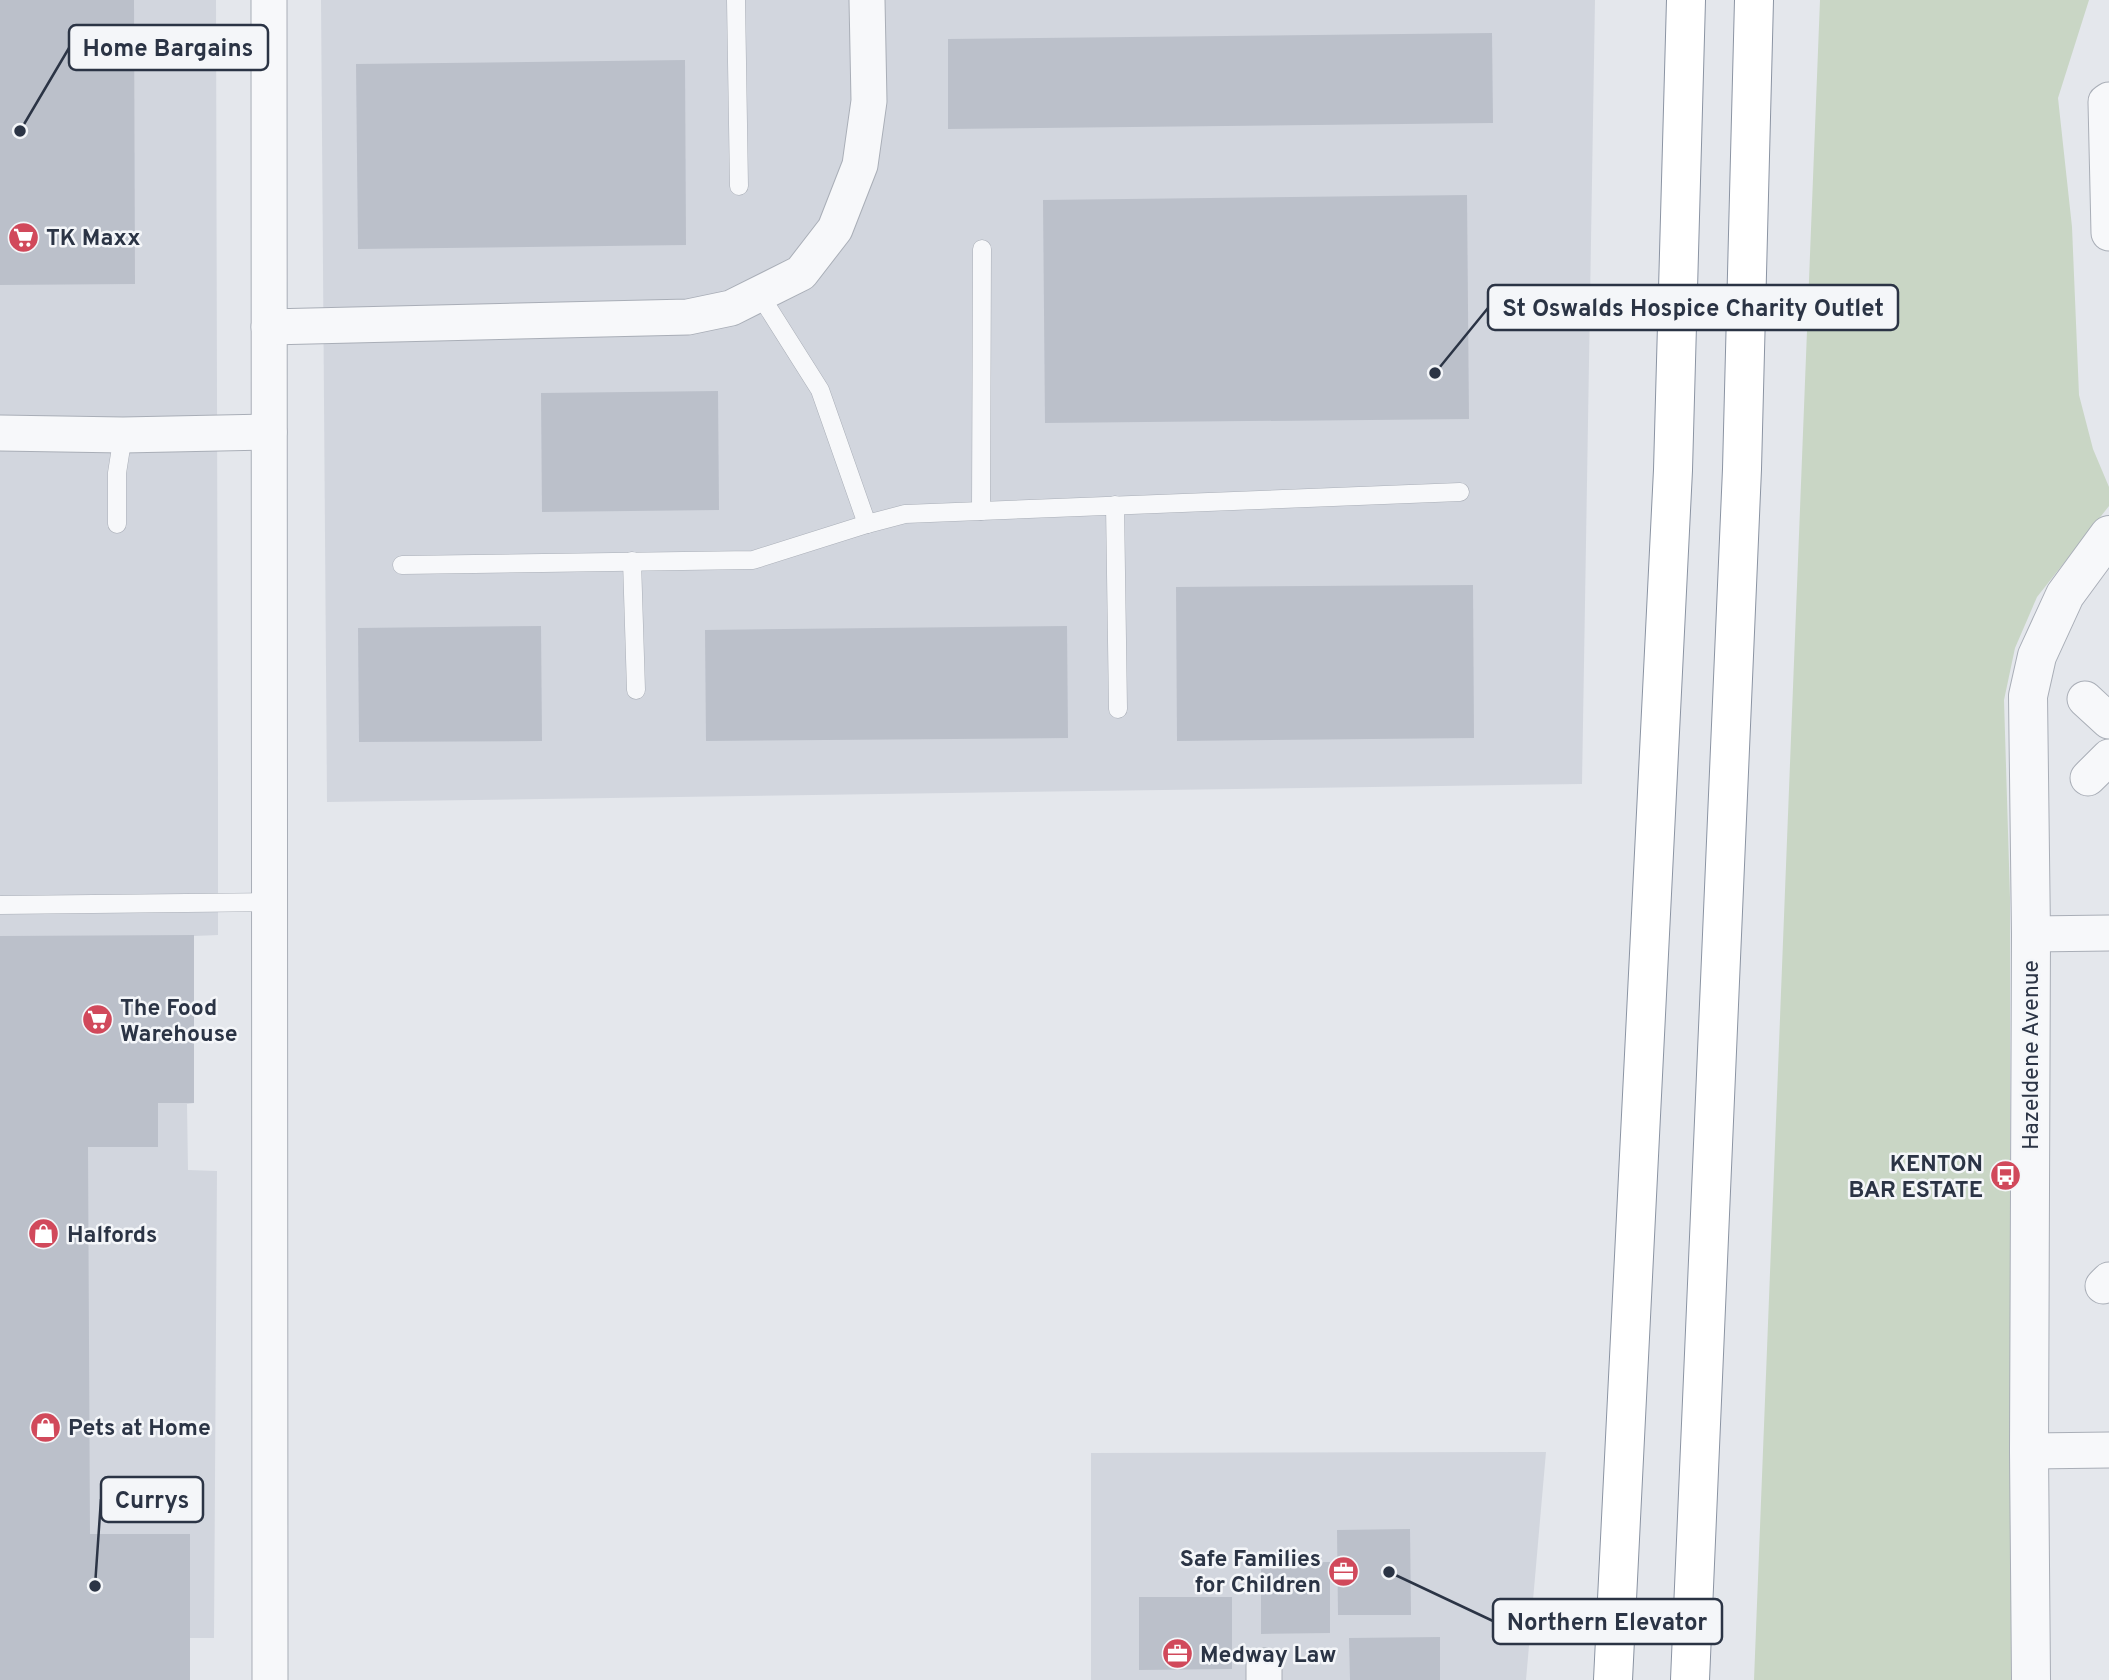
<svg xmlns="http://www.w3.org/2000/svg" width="2109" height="1680" font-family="Overpass,sans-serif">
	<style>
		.built { fill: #d2d6de }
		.green { fill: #c9d6c5 }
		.building { fill: #bbc0ca }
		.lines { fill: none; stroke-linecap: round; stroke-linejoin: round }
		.service-casing { stroke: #a9aeb7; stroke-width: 19 }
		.minor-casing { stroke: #a9aeb7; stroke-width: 37 }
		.tertiary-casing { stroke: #a9aeb7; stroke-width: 40 }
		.trunk-casing { stroke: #8b94a3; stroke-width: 40 }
		.service { stroke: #f7f8fa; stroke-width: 18 }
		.minor { stroke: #f7f8fa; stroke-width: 35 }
		.tertiary { stroke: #f7f8fa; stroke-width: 38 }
		.trunk { stroke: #fff; stroke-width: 38 }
		.labels { text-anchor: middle; stroke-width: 5; stroke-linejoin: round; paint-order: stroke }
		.poi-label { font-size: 23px; font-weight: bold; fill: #2b3445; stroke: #f4f6f9; text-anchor: start }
		.street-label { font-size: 23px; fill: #2b3445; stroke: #f4f6f9 }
		.leader { fill: none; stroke: #2b3445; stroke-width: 2.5 }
		.callout-dot { fill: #2b3445; stroke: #f4f6f9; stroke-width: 2.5 }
		.callout { fill: #f4f6f9; stroke: #2b3445; stroke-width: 2.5 }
		.callout-label { font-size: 24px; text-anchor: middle; font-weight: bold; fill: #2b3445 }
	</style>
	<rect width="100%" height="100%" fill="#e4e7ec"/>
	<g class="built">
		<path d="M0,0H216L218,789V935L194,936V1103L187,1104L188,1170L217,1171L214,1638H190L0,1680Z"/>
		<path d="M321,0H1595L1582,784L327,802Z"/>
		<path d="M1546,1452L1526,1680H1091V1453Z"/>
	</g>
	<path class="green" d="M1820,0H2089L2058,98L2072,227L2079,395L2093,449L2109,487V506L2037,597L2015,648L2004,700L2010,898V1442L2013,1680H1754Z"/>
	<g class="building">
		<path d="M0,0H134L135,284L0,285Z"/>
		<path d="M1492,33L1493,123L948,129V39Z"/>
		<path d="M685,60L686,245L358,249L356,64Z"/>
		<path d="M1467,195L1469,419L1045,423L1043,200Z"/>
		<path d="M718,391L719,510L542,512L541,393Z"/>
		<path d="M1473,585L1474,738L1177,741L1176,587Z"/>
		<path d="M541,626L542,741L359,742L358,628Z"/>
		<path d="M1067,626L1068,738L706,741L705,630Z"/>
		<path d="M194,935V1103H158V1147H88L90,1534H190V1680H0V936Z"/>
		<path d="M1410,1529L1411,1615H1338L1337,1530Z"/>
		<path d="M1330,1562V1633L1261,1634V1563Z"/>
		<path d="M1139,1597H1232V1669L1139,1670Z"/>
		<path d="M1440,1637V1680H1350L1349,1638Z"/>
	</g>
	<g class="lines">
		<defs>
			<g id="service">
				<path d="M736,0L739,186"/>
				<path d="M760,295L820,390L867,524"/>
				<path d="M1115,505L1118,709"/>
				<path d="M981,511L982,249"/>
				<path d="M117,524V473L123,435"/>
				<path d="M632,561L636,690"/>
				<path d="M402,565L753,560L867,524L905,514L1460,492"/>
				<path d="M0,905L270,902"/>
			</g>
			<g id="minor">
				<path d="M269,0L270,1680"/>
				<path d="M2109,100L2106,102L2109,233"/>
				<path d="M269,327L688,317L731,308L801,273L835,229L860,165L869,101L867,0"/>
				<path d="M0,433L123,435L269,432"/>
				<path d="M2085,699L2109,721"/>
				<path d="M2088,778L2109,757"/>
				<path d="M2031,934L2109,933"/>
				<path d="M2103,1286L2109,1280"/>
				<path d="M2029,1451L2109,1450"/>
				<path d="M1264,1680V1666"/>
			</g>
			<path id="tertiary" d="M2031,1680L2029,1451L2031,934L2028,696L2037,656L2065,595L2109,535"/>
			<g id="trunk">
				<path d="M1613,1680L1673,470L1686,0"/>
				<path d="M1690,1680L1742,469L1754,0"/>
			</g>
		</defs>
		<use href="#service" class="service-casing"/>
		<use href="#minor" class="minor-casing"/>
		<use href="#tertiary" class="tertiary-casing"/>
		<use href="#trunk" class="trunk-casing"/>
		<use href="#service" class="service"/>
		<use href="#minor" class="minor"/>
		<use href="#tertiary" class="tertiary"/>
		<use href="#trunk" class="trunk"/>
	</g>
	<defs>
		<symbol id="supermarket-disc" viewBox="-11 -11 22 22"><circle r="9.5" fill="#d1495b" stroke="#f4f6f9"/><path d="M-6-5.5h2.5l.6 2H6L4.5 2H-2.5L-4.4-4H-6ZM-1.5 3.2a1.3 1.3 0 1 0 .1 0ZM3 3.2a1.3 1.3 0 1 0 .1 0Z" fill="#fff"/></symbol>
		<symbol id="bus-disc" viewBox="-11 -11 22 22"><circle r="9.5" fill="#d1495b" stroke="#f4f6f9"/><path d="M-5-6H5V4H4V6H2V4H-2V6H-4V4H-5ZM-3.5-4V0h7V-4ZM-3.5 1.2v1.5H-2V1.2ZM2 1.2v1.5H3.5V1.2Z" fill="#fff"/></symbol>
		<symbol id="shop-disc" viewBox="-11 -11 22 22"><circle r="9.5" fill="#d1495b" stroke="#f4f6f9"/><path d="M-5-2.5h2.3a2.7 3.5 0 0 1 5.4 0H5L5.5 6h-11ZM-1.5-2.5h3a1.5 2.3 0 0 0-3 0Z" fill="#fff"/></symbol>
		<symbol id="office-disc" viewBox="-11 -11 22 22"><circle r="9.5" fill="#d1495b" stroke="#f4f6f9"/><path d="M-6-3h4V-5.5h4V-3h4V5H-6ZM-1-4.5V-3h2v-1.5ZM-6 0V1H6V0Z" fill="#fff"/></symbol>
	</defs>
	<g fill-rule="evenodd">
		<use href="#supermarket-disc" x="6" y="220" width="35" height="35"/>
		<use href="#supermarket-disc" x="80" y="1002" width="35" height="35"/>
		<use href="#bus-disc" x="1988" y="1158" width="35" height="35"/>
		<use href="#shop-disc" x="26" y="1216" width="35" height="35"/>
		<use href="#shop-disc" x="28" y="1410" width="35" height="35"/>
		<use href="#office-disc" x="1326" y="1554" width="35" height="35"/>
		<use href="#office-disc" x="1160" y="1636" width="35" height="35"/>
	</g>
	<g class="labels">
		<g class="poi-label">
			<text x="46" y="245">TK Maxx</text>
			<text x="120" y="1015">The Food<tspan x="120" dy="26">Warehouse</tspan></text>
			<text x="1983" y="1171" text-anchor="end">KENTON<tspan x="1983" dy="26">BAR ESTATE</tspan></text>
			<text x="67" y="1242">Halfords</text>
			<text x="68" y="1435">Pets at Home</text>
			<text x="1321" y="1566" text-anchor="end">Safe Families<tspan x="1321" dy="26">for Children</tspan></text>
			<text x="1200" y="1662">Medway Law</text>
		</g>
		<g class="street-label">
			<text transform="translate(2030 1055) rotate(-90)" y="8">Hazeldene Avenue</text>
		</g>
	</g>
	<path class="leader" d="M20 131L69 48M1435 373L1488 308M95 1586L101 1499M1389 1572L1493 1621"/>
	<g class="callout-dot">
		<circle cx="20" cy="131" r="7"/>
		<circle cx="1435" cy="373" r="7"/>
		<circle cx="95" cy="1586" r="7"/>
		<circle cx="1389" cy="1572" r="7"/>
	</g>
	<g class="callout">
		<rect x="69" y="25" width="199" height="45" rx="7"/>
		<rect x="1488" y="285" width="410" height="45" rx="7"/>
		<rect x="101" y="1477" width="102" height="45" rx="7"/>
		<rect x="1493" y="1599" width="229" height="45" rx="7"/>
	</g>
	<g class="callout-label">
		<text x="168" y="56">Home Bargains</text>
		<text x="1693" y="316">St Oswalds Hospice Charity Outlet</text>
		<text x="152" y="1508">Currys</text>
		<text x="1607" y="1630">Northern Elevator</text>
	</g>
</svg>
